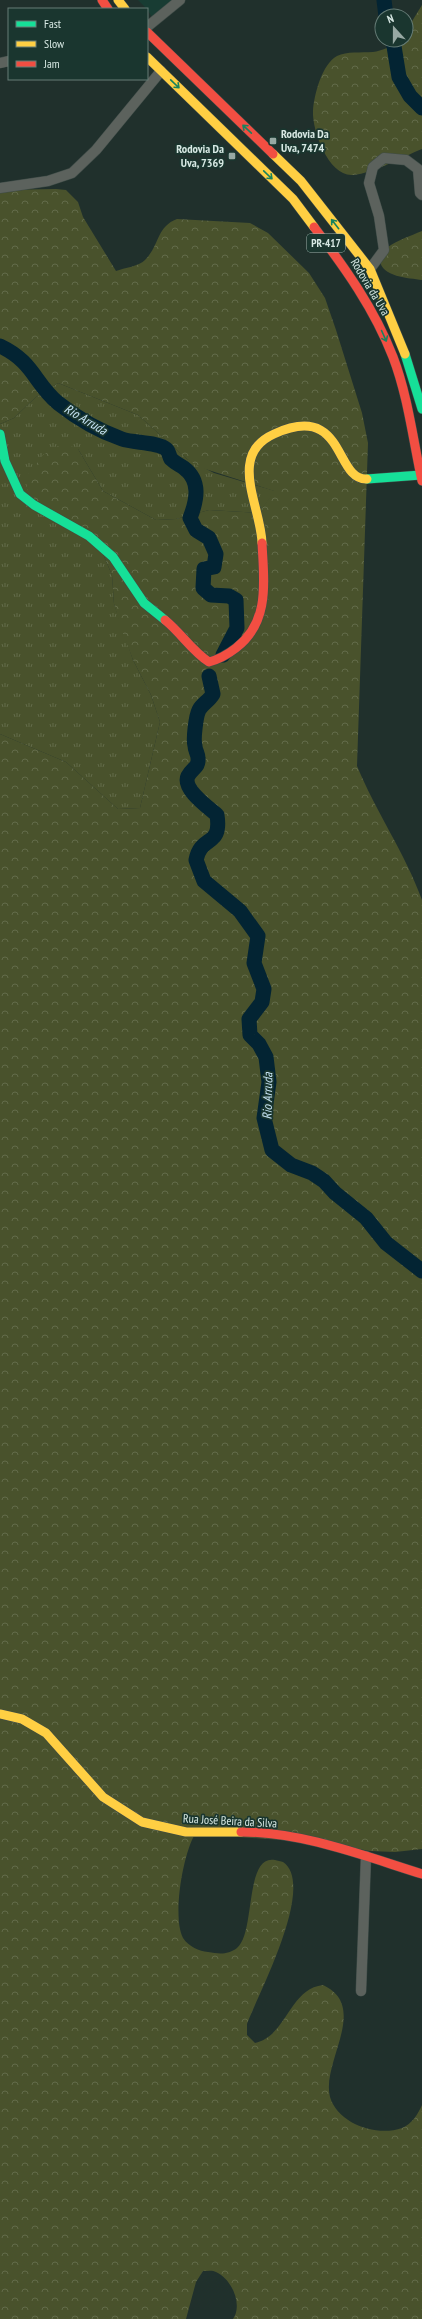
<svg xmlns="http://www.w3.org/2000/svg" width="422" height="2319" font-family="'PT Sans Narrow',sans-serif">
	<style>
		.built { fill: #183c33 }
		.grass { fill: url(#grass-tufts) }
		.forest { fill: url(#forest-crowns) }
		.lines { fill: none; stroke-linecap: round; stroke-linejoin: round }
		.river { stroke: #032433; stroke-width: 15 }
		.street-casing { stroke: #3f4c48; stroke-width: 11 }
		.fast-casing { stroke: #3f4c48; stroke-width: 10 }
		.slow-casing { stroke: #3f4c48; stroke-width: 10 }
		.jam-casing { stroke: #3f4c48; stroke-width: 10 }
		.street { stroke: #5c625d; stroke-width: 10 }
		.fast { stroke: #16e098; stroke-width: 9 }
		.slow { stroke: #ffcf43; stroke-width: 9 }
		.jam { stroke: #f24e42; stroke-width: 9 }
		.oneway { stroke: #18825e }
		.poi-dot { fill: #97a8a3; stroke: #1a362f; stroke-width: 1.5 }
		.labels { text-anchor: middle; stroke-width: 3.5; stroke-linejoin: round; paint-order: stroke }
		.shield { fill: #1a362f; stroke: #9eb3ad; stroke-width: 1 }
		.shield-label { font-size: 11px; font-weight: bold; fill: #d7e8e3 }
		.poi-label { font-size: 12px; font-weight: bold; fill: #d7e8e3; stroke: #1a362f; text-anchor: start }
		.street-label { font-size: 12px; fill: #d7e8e3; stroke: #1a362f }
		.water-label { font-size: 13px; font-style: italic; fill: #c9e6f7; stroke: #1a362f }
	</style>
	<defs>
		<pattern id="grass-tufts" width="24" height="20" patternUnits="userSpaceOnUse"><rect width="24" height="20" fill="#49522c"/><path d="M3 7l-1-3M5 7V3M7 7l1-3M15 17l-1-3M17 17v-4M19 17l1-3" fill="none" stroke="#626b4a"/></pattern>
		<pattern id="forest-crowns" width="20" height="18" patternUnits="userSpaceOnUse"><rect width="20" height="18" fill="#49522c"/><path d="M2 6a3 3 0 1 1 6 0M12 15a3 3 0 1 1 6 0" fill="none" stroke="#626b4a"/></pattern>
	</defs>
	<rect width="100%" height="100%" fill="#20302c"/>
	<path class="built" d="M138,0H175L153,19L147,9Z"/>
	<path class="grass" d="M58,383L138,415L187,459L214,473L275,491L259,513L209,510L176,519L156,520L103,491L78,449L100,547L112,575L114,604L133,660L151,695L160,722L140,808L118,809L66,762L0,734V424L14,418L36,397Z"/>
	<g class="forest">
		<path d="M422,5V149C402,157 374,173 353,175C329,177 312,131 313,111C314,95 322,64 337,56C347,51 361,53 373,52C382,51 391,46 399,43L401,40H406V31Z"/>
		<path d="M56,189L66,190L78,202L83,217L116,271C124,268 140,266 145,260C160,245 156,227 177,219L250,223L268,233L309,273L325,298L336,330L362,413L368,443L357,766C376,812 405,853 422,900V1849L395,1852L370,1851L324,1843L195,1834C183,1854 172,1917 183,1938C189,1947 199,1951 208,1952C219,1954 228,1955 237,1948C256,1933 244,1854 275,1860C277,1861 281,1861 283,1862C317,1885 257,1996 247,2024V2035L255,2043C287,2036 289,1989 323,1985C370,2007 321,2062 330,2097C338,2124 377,2137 402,2128C412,2124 418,2114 422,2105V2319H233C243,2305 232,2279 216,2272C213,2270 207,2271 203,2271L196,2282L186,2319H0V734L66,762L118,809L140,808L160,722L151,695L133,660L121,628L114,604L112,575L100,547L34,499L27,489L26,477L43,455L58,446L68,445L78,449L103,491L156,520L176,519L209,510L259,513L274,491L199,467L187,459L138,415L58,383L36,397L14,418L0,424V190Z"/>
		<path d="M422,231V280C409,278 381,277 380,260C380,255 384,250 388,247C398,240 410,236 422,231Z"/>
	</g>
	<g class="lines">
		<g class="river">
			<path d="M384,0L386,16"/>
			<path d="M393,40L399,77L410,96L422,108"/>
			<path d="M0,346C34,362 34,383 58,403C77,418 99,431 122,439C133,443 158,442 166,449C169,451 169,456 171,459C175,463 180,465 184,468C201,481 197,500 190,518L196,530L209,538L216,554L214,567L204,569L203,588L211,595L229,596L236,600L237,628L223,655"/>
			<path d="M209,676L213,694C209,701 202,704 199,710C196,716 193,739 195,746C195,750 198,754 198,758C199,768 192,768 188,776C182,789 208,807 217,815C222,848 201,834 196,860L204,881L240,911L258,936L254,963L264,989L262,1002L249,1019L250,1035L259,1044L266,1057L269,1082L264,1118L272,1150L291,1165L312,1173L324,1181L335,1193L366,1218L386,1243L422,1271"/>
		</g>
		<defs>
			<g id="street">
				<path d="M147,27L180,0"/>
				<path d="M0,63L9,61"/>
				<path d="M0,188L48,181L72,173L96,150L161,71"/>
				<path d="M370,269L384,250L379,216L369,183L373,167L384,158L406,160L418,169L420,193L422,195"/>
				<path d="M361,1991L366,1856"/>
			</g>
			<g id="fast">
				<path d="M405,354L422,409"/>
				<path d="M0,434L5,461L20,494L34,505L89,536L113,557L144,603L165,620"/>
				<path d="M367,479L421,475"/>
			</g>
			<g id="slow">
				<path d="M118,0L125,9"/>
				<path d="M147,57L293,199L314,227"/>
				<path d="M273,154L301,181L370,269L405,354"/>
				<path d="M262,543C261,506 227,455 274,434C346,401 334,481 367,479"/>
				<path d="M0,1714L22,1719L46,1733L103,1797L142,1822L186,1832H241"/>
			</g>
			<g id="jam">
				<path d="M102,0L108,9"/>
				<path d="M147,32L273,154"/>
				<path d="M314,227C345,268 374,308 393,357C408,396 413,440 422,481"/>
				<path d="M165,620C181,633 192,651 209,662C220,659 227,655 236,648C270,622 264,582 262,543"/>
				<path d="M241,1832C303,1832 364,1856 422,1874"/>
			</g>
		</defs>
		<use href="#street" class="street-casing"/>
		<use href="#fast" class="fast-casing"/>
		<use href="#slow" class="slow-casing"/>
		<use href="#jam" class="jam-casing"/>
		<use href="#street" class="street"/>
		<use href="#fast" class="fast"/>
		<use href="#slow" class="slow"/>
		<use href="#jam" class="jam"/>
	</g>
	<defs><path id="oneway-shaft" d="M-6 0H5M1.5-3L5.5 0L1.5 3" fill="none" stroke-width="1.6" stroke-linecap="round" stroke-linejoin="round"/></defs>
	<g class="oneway">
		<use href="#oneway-shaft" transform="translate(175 84) rotate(44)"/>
		<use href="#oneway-shaft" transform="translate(247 129) rotate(-137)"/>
		<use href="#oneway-shaft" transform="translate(268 175) rotate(44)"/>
		<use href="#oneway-shaft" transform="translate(335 224) rotate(-128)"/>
		<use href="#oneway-shaft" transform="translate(384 336) rotate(66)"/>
	</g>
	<g class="poi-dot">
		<rect x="269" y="137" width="8" height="8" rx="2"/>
		<rect x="228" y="152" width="8" height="8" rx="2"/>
	</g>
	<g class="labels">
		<rect class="shield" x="307" y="234" width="38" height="18" rx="3"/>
		<g class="shield-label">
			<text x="326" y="247">PR-417</text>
		</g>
		<g class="poi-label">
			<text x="281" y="138">Rodovia Da<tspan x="281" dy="14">Uva, 7474</tspan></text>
			<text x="224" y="153" text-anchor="end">Rodovia Da<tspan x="224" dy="14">Uva, 7369</tspan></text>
		</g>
		<g class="street-label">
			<text transform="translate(370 287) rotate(59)" y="4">Rodovia da Uva</text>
			<text transform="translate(230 1821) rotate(3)" y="4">Rua José Beira da Silva</text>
		</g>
		<g class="water-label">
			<text transform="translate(86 419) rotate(31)" y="5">Rio Arruda</text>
			<text transform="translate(267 1096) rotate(-89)" y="5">Rio Arruda</text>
		</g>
	</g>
	<rect x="8" y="8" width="140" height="72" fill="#1a362f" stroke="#667d77"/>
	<rect x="16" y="21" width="20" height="6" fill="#16e098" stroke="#667d77"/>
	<text x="44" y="28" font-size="12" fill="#d7e8e3">Fast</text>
	<rect x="16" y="41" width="20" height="6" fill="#ffcf43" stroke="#667d77"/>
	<text x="44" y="48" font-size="12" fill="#d7e8e3">Slow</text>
	<rect x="16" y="61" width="20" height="6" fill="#f24e42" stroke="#667d77"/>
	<text x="44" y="68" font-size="12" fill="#d7e8e3">Jam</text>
	<g transform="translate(394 28) rotate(339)"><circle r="19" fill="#1a362f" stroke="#667d77"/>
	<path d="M0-3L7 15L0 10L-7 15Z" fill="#97a8a3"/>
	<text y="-6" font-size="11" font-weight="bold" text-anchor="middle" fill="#d7e8e3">N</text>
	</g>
</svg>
